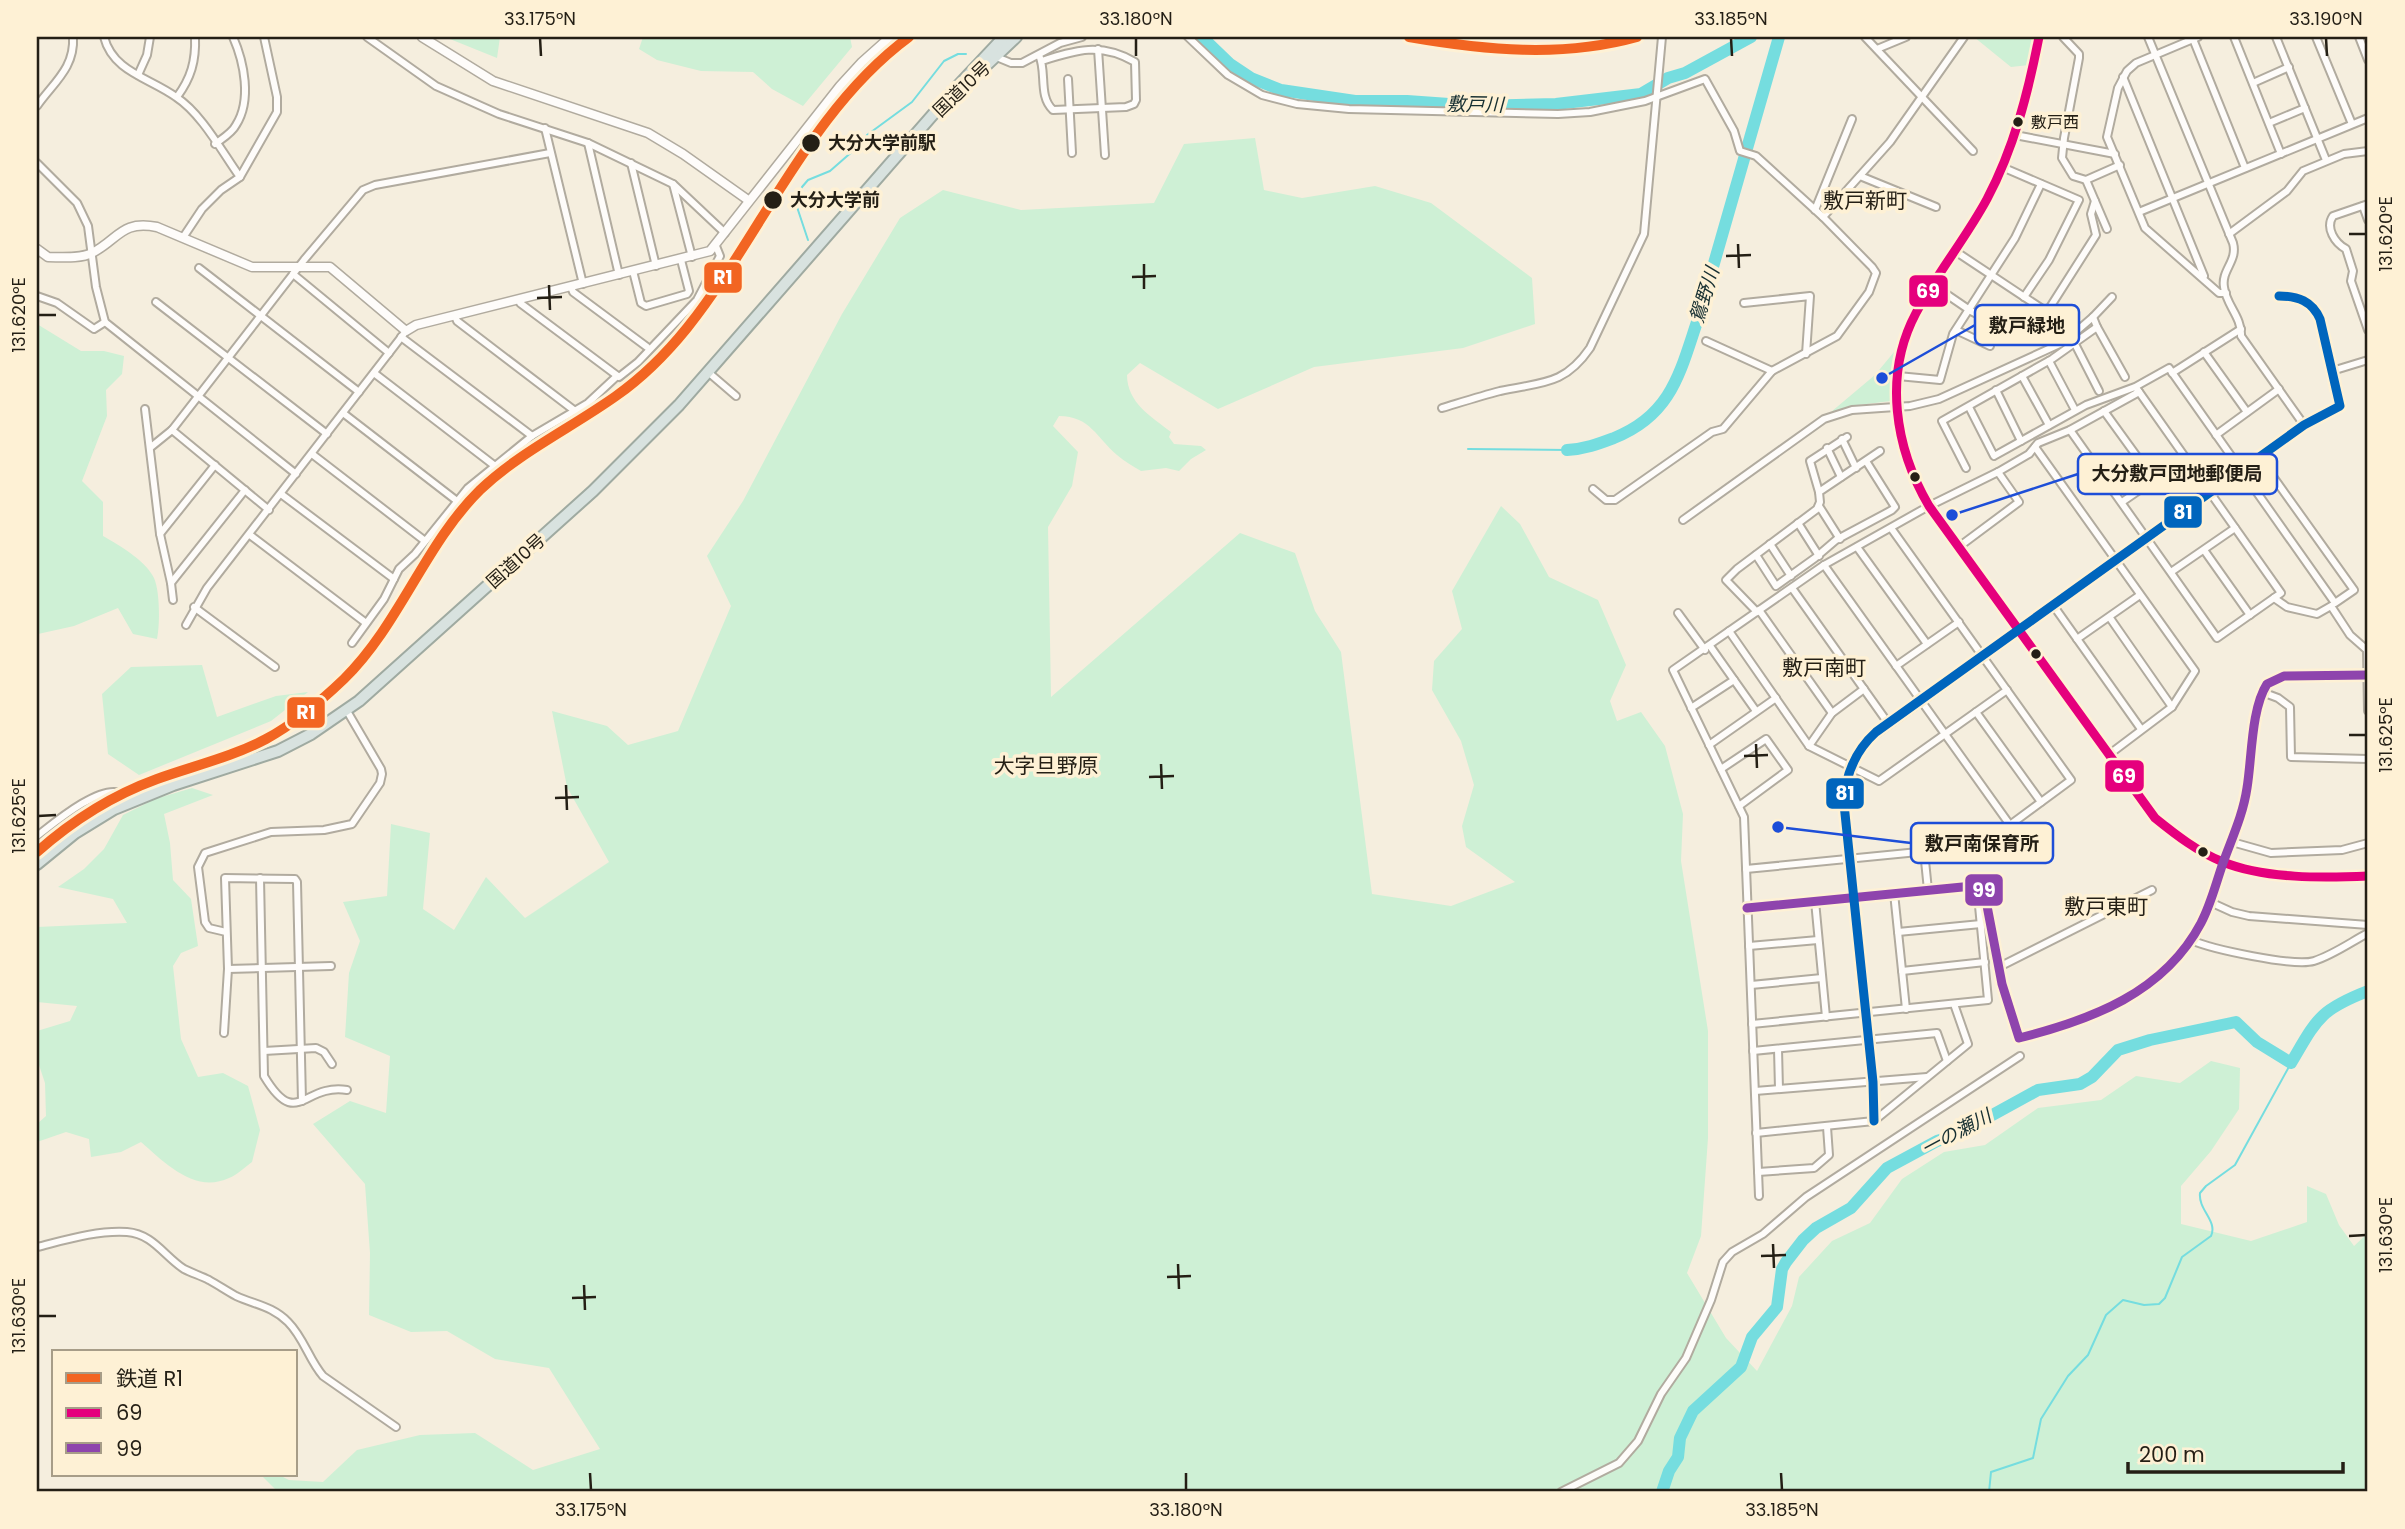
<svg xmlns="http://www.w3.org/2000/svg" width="2405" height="1529" font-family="Poppins,'Noto Sans JP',sans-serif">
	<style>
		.green { fill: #cef0d5 }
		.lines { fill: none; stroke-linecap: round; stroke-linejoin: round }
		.stream { stroke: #75dddf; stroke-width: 2 }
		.river { stroke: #75dddf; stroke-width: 12 }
		.minor-casing { stroke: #b1ab9f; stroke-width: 10 }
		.tertiary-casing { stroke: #b1ab9f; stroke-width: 11 }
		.trunk-casing { stroke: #9faaa1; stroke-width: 14 }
		.minor { stroke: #fefcfa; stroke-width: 6 }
		.tertiary { stroke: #fefcfa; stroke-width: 8 }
		.trunk { stroke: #d8e2df; stroke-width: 10 }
		.bus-1-casing { stroke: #fef1d5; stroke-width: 14 }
		.bus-2-casing { stroke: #fef1d5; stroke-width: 14 }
		.bus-3-casing { stroke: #fef1d5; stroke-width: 14 }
		.bus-1 { stroke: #e5007d; stroke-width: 9 }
		.bus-2 { stroke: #8e44ad; stroke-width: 9 }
		.bus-3 { stroke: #0065bd; stroke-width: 9 }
		.rail-1-casing { stroke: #fef1d5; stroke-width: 16 }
		.rail-1 { stroke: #f26522; stroke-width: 10 }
		.ticks { fill: none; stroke: #241f15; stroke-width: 2.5 }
		.bus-dot { fill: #241f15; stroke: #fef1d5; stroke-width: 2.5 }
		.labels { text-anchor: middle; stroke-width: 7; stroke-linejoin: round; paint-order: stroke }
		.bus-label { font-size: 16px; fill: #241f15; stroke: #fef1d5; text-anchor: start }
		.street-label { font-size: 18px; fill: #241f15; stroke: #fef1d5 }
		.stop-label { font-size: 18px; font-weight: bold; fill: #241f15; stroke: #fef1d5; text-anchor: start }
		.water-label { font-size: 19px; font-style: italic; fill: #172f31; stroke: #fef1d5 }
		.quarter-label { font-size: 21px; fill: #241f15; stroke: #fef1d5 }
		.leader { fill: none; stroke: #1d4ed8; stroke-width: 2.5 }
		.callout-dot { fill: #1d4ed8; stroke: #fef1d5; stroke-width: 2.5 }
		.callout { fill: #fef1d5; stroke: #1d4ed8; stroke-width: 2.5 }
		.callout-label { font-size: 19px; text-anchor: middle; font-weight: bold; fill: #241f15 }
		.line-badge { stroke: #fef1d5; stroke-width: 2.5 }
		.badge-label { font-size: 19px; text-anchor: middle; font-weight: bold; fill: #fff }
		.neatline { fill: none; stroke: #241f15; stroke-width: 2.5 }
		.ticks-label { font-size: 18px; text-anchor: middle; fill: #241f15 }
	</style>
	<rect width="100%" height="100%" fill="#f5eede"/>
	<g class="green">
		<path d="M445,37H500L497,58Z"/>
		<path d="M643,37H850L852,47L803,106L772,89L753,72L701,71L657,60L639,49Z"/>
		<path d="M1974,37H2034L2029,65L2011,67Z"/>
		<path d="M1255,138L1264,190L1302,198L1375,186L1431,203L1532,278L1535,324L1463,348L1314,367L1218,409L1140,363L1127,375C1127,403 1152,417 1171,432L1169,437L1174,444L1201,446L1206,450L1191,459L1179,471L1166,468L1141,471C1133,466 1125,462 1117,455C1097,438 1090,416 1059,416L1053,426L1078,452L1072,486L1048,527L1051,697L1240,533L1295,553L1315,611L1341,652L1372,894L1451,906L1515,882L1466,847L1462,826L1474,785L1461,741L1432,690L1434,661L1462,629L1452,591L1501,506L1520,524L1549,577L1598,600L1626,665L1610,701L1617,721L1641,712L1665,746L1683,814L1681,861L1708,1031V1138L1701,1236L1687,1273L1726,1338L1757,1371L1792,1306L1799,1277L1832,1241L1870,1223L1902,1179L1944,1152L1985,1145L2038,1108L2101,1100L2136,1076L2180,1083L2211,1061L2240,1068L2239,1109L2211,1151L2181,1186V1224L2251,1241L2307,1222V1186L2326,1194L2339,1225L2354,1246L2368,1233V1492H278L261,1475H279L289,1480L323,1482L357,1450L420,1435L475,1433L533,1470L600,1449L549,1368L495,1359L447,1331L411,1332L369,1315L370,1253L365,1184L313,1124L350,1101L386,1113L390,1056L345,1037L349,973L360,941L343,902L387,896L391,824L430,833L423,909L454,930L486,877L525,918L609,862L567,787L552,711L607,726L628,745L678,731L731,606L707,556L743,501L842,314L900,218L943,190L1021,210L1154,203L1184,144Z"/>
		<path d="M37,324L81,351H104L124,356L122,374L106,390L107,416L82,481L103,502V536C119,545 146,561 154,578C160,591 160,625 157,639L133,634L118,608L74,626L38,634L37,633Z"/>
		<path d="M1899,346L1891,401L1850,406L1831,412L1875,375Z"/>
		<path d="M202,665L217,717L276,696L308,692L271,721L139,775L108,754L102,694L131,667Z"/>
		<path d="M192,788L213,795L164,814L170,843L173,880L191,899L198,946L181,953L173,966L181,1039L198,1077L223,1073L248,1086L260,1130L252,1162C245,1167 237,1175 229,1178C195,1194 165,1163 141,1142L121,1152L91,1157L89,1139L66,1132L37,1142V1124L46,1116L45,1083L37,1059V1031L70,1021L77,1006L37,1002V927L127,923L113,899L58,887L84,869L104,849L123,815L155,799Z"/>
	</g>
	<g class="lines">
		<g class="stream">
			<path d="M808,240L797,207L802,187L808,180L830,171L862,143L867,135L912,102L944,61L958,54H966"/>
			<path d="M1468,449L1567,450"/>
			<path d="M1989,1492L1991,1472L2033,1458L2041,1419L2068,1376L2088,1355L2106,1315L2123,1300L2144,1305L2159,1304L2165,1298L2182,1257L2211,1236C2218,1221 2198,1210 2200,1193L2206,1186L2235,1165L2291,1063"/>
		</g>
		<g class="river">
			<path d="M1202,37L1230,64L1251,78L1281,90L1355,101H1407L1477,106L1556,104L1641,94L1668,78L1685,73L1751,37"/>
			<path d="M1567,450C1585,449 1598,444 1614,438C1672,415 1680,372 1698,319L1779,37"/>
			<path d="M1662,1492L1669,1471L1678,1457L1680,1438L1693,1411L1741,1367L1752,1337L1777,1307L1782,1269L1786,1262L1803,1240L1816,1228L1851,1208L1887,1168L1937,1141L1956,1135L2038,1090L2080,1084L2092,1077L2118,1050L2150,1040L2236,1022L2257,1042L2291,1063C2317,1019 2319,1010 2368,991"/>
		</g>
		<defs>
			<g id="minor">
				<path d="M104,37C113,72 150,78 176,97C202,114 222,152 240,177"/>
				<path d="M367,37L436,86L499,114L588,143L673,184L725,233"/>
				<path d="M1188,37L1228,75L1262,95L1297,104L1349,109L1558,114L1590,112L1645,101L1705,79L1734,131L1740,151L1756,156L1823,217L1872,267L1876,273L1869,292L1837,336L1772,371L1723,429L1712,432L1615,500H1606L1593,489"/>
				<path d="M1865,37L1973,151"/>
				<path d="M2063,37L2079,54V58L2064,138L2062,158L2073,176L2086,180L2120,165"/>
				<path d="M2148,37L2233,243C2238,261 2221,270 2224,287C2226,305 2242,317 2241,336L2304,425"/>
				<path d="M2198,37L2136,63L2127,71L2118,88L2107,137L2145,228L2219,293H2226"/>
				<path d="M2234,37L2281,154"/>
				<path d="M2276,37L2326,160"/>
				<path d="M2316,37L2352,124"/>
				<path d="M2359,37L2368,60"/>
				<path d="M2193,39L2245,168"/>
				<path d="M1098,49L1105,155"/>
				<path d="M1877,49L1906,37"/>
				<path d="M1039,55C1047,72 1038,96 1053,110L1126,107L1134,104L1136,100L1135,62C1101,42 1076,50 1042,61"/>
				<path d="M994,56L1011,63H1022L1060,43L1082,37"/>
				<path d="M138,75L147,55L150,37"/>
				<path d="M2123,77L2204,276"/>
				<path d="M1068,79L1072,153"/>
				<path d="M2253,83L2289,67"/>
				<path d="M177,97C191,78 196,61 195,37"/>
				<path d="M37,106C53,83 75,68 73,37"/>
				<path d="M2269,123L2305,108"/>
				<path d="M545,128L583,284"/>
				<path d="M2015,135L2115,154"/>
				<path d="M588,143L619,275"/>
				<path d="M215,144C223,138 232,133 236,125C252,100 244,62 233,37"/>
				<path d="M37,163L77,203L88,226L96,287L105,322L296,474"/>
				<path d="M631,163L656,266"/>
				<path d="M2002,167L2079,200L2049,260L2024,297"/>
				<path d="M1860,176L1936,207"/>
				<path d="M2086,180L2107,229"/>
				<path d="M673,184L692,257"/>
				<path d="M2368,204L2333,216C2325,228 2335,243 2346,249L2353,271L2351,281L2368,330"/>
				<path d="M2363,206L2368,220"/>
				<path d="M1815,210L1852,119"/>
				<path d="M2139,212L2368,118"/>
				<path d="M1823,217L1890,142L1964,37"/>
				<path d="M2229,234L2287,191L2303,171L2344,154L2368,151"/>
				<path d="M184,236L202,209L221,190L240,177L277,112V97L264,37"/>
				<path d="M1955,251L2047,312L2096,235L2091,214L2095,201"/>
				<path d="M199,268L359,392"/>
				<path d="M633,271L641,303L646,306L687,294L689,291L681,260"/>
				<path d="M293,274L389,353"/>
				<path d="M1933,285L1971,311L2002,327"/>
				<path d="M571,287L573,292L647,347"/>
				<path d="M37,296L57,303L94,329L105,322"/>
				<path d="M2279,296C2298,296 2312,301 2320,319L2340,406"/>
				<path d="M520,300V303L619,377L638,362L697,300L720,256L716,246"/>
				<path d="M156,302L327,434"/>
				<path d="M1744,303L1810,296L1806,354"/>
				<path d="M455,316L457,321L575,411"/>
				<path d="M2097,327L2125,377"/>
				<path d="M1956,330L1990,346"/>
				<path d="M401,337L532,436"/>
				<path d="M1706,341L1772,371"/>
				<path d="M2075,344L2099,391"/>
				<path d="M2204,352L2247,412"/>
				<path d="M2049,361L2075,410"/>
				<path d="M2332,371L2368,360"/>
				<path d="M708,372L736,396"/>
				<path d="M374,373L495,466"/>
				<path d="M2172,373L2241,329"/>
				<path d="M1898,376L1940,380L1953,334L2015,238L2041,184"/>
				<path d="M2022,376L2049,425"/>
				<path d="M1996,390L2021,441"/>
				<path d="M1969,407L1994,456L2086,405L2135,387L2169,368L2335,603L2354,590L2259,457"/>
				<path d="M1442,408C1462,402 1481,396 1500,391C1541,382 1564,386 1590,348L1644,234L1662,37"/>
				<path d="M145,409L160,534L171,583L173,600"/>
				<path d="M2104,411L2154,480"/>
				<path d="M343,413L457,501"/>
				<path d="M172,430L269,510"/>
				<path d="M2070,430L2217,638L2281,593L2137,389"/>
				<path d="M2216,435L2279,389"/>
				<path d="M1842,439L1856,468"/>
				<path d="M151,447L172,430L304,260L363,190L375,185L550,153"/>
				<path d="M2035,447L2195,671L2172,707L2111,753"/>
				<path d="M1827,448L1841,477"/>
				<path d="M312,454L425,541"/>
				<path d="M1966,468L1942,421L2052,359L2097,327L2093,317"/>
				<path d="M1819,492L1810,461L1847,437"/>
				<path d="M281,494L394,579"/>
				<path d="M2122,502L2186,458"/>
				<path d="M1819,506L1840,539"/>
				<path d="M1683,520L1824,419L1852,410L1910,406L1939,399L2064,342L2093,317L2112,297"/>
				<path d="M1798,523L1819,556"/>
				<path d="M160,534L215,465"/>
				<path d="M250,535L366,623"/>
				<path d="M1964,543L2019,502L1998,472"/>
				<path d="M1770,544L1791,576"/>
				<path d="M1857,547L1927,644"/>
				<path d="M2204,550L2250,615"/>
				<path d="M1756,555L1776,586L1815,558L1836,540L1892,510L1895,507L1866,461"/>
				<path d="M1824,565L2010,825L2071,780L1891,528"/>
				<path d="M2171,572L2235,528"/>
				<path d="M171,583L245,490"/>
				<path d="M1792,588L1888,723"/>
				<path d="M2274,598L2287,607L2317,614L2331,606L2350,635L2367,650L2368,711"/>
				<path d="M2053,605L2141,729"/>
				<path d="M194,607L275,667"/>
				<path d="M1759,610L1832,713"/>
				<path d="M1757,612L1726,580L1737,569L1817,509L1820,502L1819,492L1880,451"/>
				<path d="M1678,613L1705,650"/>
				<path d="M2110,618L2172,707"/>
				<path d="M186,625L207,588L406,331"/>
				<path d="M1729,631L1809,746L1879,781L2007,690"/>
				<path d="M2077,639L2140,595"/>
				<path d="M352,643L384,599L399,569L415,554L468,488L532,436L588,403L617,376"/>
				<path d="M1710,646L1756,711"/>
				<path d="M1896,666L1959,622"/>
				<path d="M2262,692L2278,698L2290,707L2291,757L2368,759"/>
				<path d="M1691,708L1734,680"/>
				<path d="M1976,712L2041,802"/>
				<path d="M1709,745L1776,698"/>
				<path d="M1809,746L1832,713L1864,689"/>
				<path d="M1721,769L1766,739L1788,770L1739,806"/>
				<path d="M37,836C54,823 99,785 120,793L127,803"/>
				<path d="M2232,842L2271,853L2342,850L2368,843"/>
				<path d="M1924,851L1928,890"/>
				<path d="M1746,869L1969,847"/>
				<path d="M260,878L264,1076C297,1131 303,1083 347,1090"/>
				<path d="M1894,893L1906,1009"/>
				<path d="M1815,901L1826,1017"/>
				<path d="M2210,902L2232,912L2249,916L2368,925"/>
				<path d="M1747,908L1983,885L2002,984L2019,1038C2091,1020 2164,993 2201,923C2211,904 2216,883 2223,863C2232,838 2243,815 2247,788C2252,758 2251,709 2267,684L2284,676L2368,675"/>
				<path d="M226,932L209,928L205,922L198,867L205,853L271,832L324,830L352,824L380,783L382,774L381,769L347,711"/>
				<path d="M1898,932L1981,924"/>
				<path d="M2191,940C2211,949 2294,967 2314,961C2333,955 2351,942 2368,933"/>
				<path d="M1749,946L1818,940"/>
				<path d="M1999,967L2152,890"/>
				<path d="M228,969L331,966"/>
				<path d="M1902,971L1985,962"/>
				<path d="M1751,985L1822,978"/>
				<path d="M1865,1013L1873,1082L1874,1121"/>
				<path d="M1752,1024L1988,1000L1977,885"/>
				<path d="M224,1033L228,969L225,878L295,879L297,882L302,1101"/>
				<path d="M1778,1049L1779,1089"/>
				<path d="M264,1051L316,1048L324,1052L332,1064"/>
				<path d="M1753,1051L1937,1033L1947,1061"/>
				<path d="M1755,1091L1927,1077"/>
				<path d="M1756,1133L1874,1121L1968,1044L1954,1004"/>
				<path d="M1758,1172L1814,1168L1829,1155L1827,1127"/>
				<path d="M1759,1196L1744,817L1673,670L1824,565L1929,506L1998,472L2029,454L2038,443L2070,430L2139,392"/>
				<path d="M37,1247C65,1240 97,1230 127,1232C153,1234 164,1256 184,1269C192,1273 201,1276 209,1280C218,1285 227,1291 236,1296C256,1305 272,1306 288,1322C304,1338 309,1360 323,1376L396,1427"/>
				<path d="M1561,1492L1619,1463L1638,1441L1661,1394L1686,1358L1711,1300L1723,1262L1732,1252L1763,1234L1806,1197L2020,1056"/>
			</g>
			<g id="tertiary">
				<path d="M422,37L493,81L648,133L683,154L748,200"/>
				<path d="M2039,37C2028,93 2014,148 1987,199C1966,238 1937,273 1916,313C1883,375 1895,448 1929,506L2155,818C2176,835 2198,852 2223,862C2265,879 2324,878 2368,876"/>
				<path d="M37,249L48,257C61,257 80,259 92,253C119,239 121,220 157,227L252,267H330L406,331L416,325L710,251L840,86L862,62L890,37"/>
				<path d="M1865,1013L1844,804C1845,779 1852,760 1867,740L2304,425L2340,406"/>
			</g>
			<g id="trunk">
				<path d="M979,72L1016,37"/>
				<path d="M37,864L75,833L114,809L173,785L278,751L311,734L359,701L593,491L679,405L957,87L1004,37"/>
			</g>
		</defs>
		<use href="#minor" class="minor-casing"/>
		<use href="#tertiary" class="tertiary-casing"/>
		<use href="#trunk" class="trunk-casing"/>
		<use href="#minor" class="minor"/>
		<use href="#tertiary" class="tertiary"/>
		<use href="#trunk" class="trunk"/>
		<defs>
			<path id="bus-1" d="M2039,37C2028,93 2014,148 1987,199C1966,238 1937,273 1916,313C1883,375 1895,448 1929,506L2155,818C2176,835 2198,852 2223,862C2265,879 2324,878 2368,876"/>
			<path id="bus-2" d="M1747,908L1983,885L2002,984L2019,1038C2091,1020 2164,993 2201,923C2211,904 2216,883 2223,863C2232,838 2243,815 2247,788C2252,758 2251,709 2267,684L2284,676L2368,675"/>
			<path id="bus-3" d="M1874,1121L1873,1082L1844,804C1845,775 1855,751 1876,732L2304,425L2340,406L2320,319C2312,301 2298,296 2279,296"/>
		</defs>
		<use href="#bus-1" class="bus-1-casing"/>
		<use href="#bus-2" class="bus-2-casing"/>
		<use href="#bus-3" class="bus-3-casing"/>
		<use href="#bus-1" class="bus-1"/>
		<use href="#bus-2" class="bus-2"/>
		<use href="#bus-3" class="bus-3"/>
		<defs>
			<g id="rail-1">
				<path d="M1409,37C1484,50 1562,58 1637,37"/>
				<path d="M37,852C72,821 113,795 157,779C193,766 232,757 266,739C294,724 321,701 344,679C400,624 425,544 480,490C520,452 571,428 616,396C643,377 666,354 687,328C762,234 810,110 909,37"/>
			</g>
		</defs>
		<use href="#rail-1" class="rail-1-casing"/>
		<use href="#rail-1" class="rail-1"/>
	</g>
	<path class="ticks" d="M540,38L541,56M1136,38V56M1731,38L1732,56M2326,38L2327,56M2349,234H2366M1738,244L1739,268M1726,256L1751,255M1144,264V289M1132,277L1156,276M549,285L550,310M537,298L562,297M38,315H56M2349,735H2366M1756,744L1757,768M1744,756L1768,755M1161,764L1162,789M1149,777L1174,776M566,785L567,810M555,798L579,797M38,816L56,815M2349,1236L2366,1235M1773,1244L1774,1268M1761,1256L1786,1255M1178,1264L1179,1289M1167,1277L1191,1276M584,1285L585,1310M572,1298L596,1297M38,1316H56M590,1473L591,1490M1186,1473V1490M1781,1473L1782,1490"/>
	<g class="bus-dot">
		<circle cx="2018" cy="122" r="6"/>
		<circle cx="811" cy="143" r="10"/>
		<circle cx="773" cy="200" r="10"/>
		<circle cx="1915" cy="477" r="6"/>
		<circle cx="2036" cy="654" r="6"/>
		<circle cx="2203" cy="852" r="6"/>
	</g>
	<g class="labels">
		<g class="bus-label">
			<text x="2031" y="128">敷戸西</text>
		</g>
		<g class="street-label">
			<text transform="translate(962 89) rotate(-44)" y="6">国道10号</text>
			<text transform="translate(516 561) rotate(-42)" y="6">国道10号</text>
		</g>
		<g class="stop-label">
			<text x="828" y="149">大分大学前駅</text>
			<text x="790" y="206">大分大学前</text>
		</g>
		<g class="water-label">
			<text transform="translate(1475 104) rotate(1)" y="7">敷戸川</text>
			<text transform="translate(1704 295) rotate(-73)" y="7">鴛野川</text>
			<text transform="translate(1956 1132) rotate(-28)" y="7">一の瀬川</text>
		</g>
		<g class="quarter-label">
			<text x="1865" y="208">敷戸新町</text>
			<text x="1824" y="675">敷戸南町</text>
			<text x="1046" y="773">大字旦野原</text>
			<text x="2106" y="914">敷戸東町</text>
		</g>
	</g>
	<path class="leader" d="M1882 378L1975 325M1952 515L2078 474M1778 827L1911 843"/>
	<g class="callout-dot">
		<circle cx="1882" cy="378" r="7"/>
		<circle cx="1952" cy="515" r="7"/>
		<circle cx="1778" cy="827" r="7"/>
	</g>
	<g class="callout">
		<rect x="1975" y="305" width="104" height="40" rx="7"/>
		<rect x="2078" y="454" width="199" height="40" rx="7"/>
		<rect x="1911" y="823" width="142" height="40" rx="7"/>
	</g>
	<g class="callout-label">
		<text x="2027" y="332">敷戸緑地</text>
		<text x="2177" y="480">大分敷戸団地郵便局</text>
		<text x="1982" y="850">敷戸南保育所</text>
	</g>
	<g class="line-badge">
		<rect x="703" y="261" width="40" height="33" rx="7" fill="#f26522"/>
		<rect x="1908" y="274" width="41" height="34" rx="7" fill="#e5007d"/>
		<rect x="2163" y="495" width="40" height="34" rx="7" fill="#0065bd"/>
		<rect x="286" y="696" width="40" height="33" rx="7" fill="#f26522"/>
		<rect x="2104" y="759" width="41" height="34" rx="7" fill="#e5007d"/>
		<rect x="1825" y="777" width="40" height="33" rx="7" fill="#0065bd"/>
		<rect x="1964" y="873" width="40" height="34" rx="7" fill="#8e44ad"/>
	</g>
	<g class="badge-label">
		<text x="723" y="284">R1</text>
		<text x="1928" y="298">69</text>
		<text x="2183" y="519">81</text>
		<text x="306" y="719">R1</text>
		<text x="2124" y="783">69</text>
		<text x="1845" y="800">81</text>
		<text x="1984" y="897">99</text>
	</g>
	<rect width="2405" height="1529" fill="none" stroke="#fef1d5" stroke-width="77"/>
	<rect x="52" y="1350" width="245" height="126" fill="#fef1d5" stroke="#a79d88" stroke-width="2"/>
	<rect x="66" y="1373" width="35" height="10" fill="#f26522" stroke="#a79d88" stroke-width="2"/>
	<text x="116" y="1386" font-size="21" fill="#241f15">鉄道 R1</text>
	<rect x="66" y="1408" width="35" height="10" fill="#e5007d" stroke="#a79d88" stroke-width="2"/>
	<text x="116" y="1420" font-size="21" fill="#241f15">69</text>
	<rect x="66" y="1443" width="35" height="10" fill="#8e44ad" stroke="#a79d88" stroke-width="2"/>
	<text x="116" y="1456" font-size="21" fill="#241f15">99</text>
	<path d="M2128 1462v10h215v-10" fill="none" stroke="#241f15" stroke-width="3.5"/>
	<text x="2139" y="1462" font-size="21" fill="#241f15" stroke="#fef1d5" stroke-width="5" paint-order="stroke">200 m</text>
	<rect x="38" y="38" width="2328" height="1452" class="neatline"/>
	<g class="ticks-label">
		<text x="540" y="25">33.175°N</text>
		<text x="1136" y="25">33.180°N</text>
		<text x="1731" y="25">33.185°N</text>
		<text x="2326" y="25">33.190°N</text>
		<text transform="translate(2386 234) rotate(-90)" y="6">131.620°E</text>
		<text transform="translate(19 315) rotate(-90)" y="6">131.620°E</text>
		<text transform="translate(2386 735) rotate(-90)" y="6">131.625°E</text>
		<text transform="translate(19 816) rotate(-90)" y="6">131.625°E</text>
		<text transform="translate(2386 1235) rotate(-90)" y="6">131.630°E</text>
		<text transform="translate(19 1316) rotate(-90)" y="6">131.630°E</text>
		<text x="591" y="1516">33.175°N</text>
		<text x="1186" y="1516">33.180°N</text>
		<text x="1782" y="1516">33.185°N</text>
	</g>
</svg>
